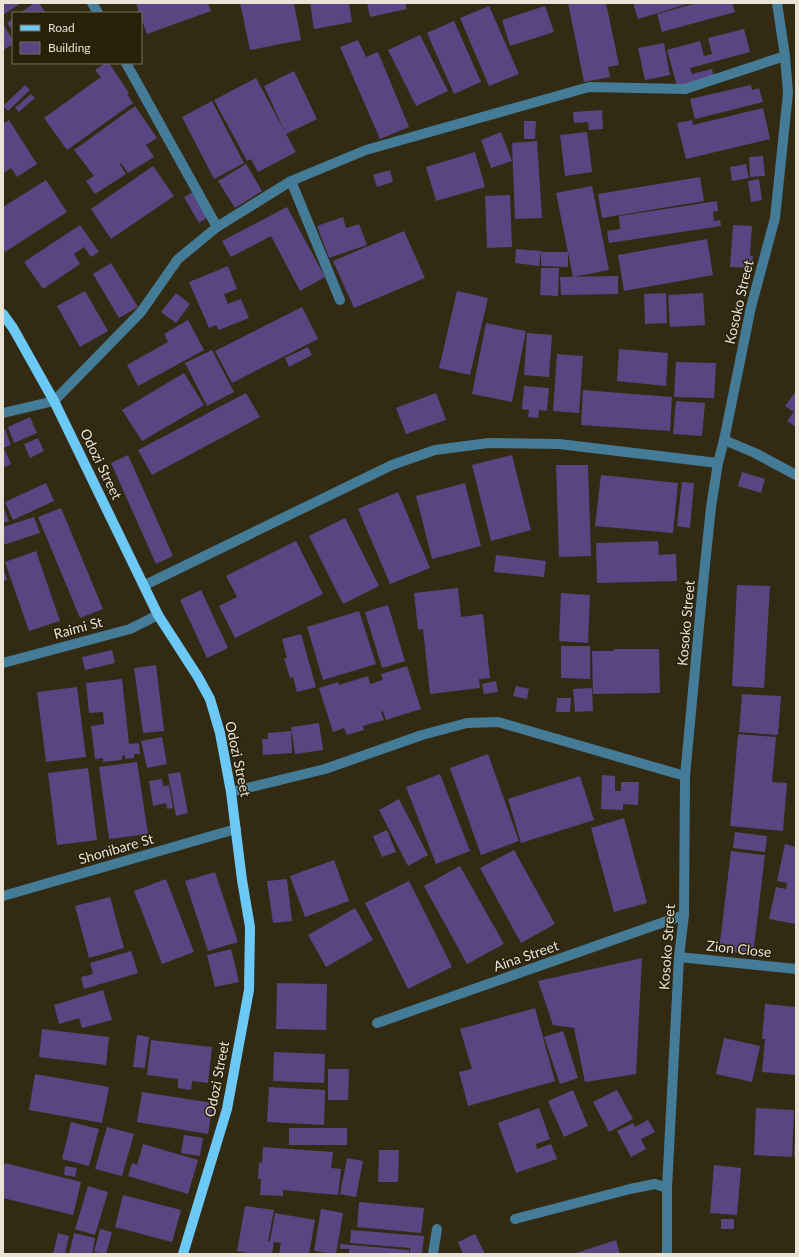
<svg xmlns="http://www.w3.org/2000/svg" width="799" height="1257" font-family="Lato,sans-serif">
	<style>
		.building { fill: #5a4583 }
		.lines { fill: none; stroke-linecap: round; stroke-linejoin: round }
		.minor { stroke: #447b96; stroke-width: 10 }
		.major { stroke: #6cc9f6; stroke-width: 10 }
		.labels { text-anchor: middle; stroke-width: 3; stroke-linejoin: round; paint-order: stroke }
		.street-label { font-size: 14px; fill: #e8e3d5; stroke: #282009 }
	</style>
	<rect width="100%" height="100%" fill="#322a13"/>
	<g class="building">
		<path d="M3,3H21L3,15Z"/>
		<path d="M34,3H39L46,13H20Z"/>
		<path d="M136,3H208L211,11L147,34L141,18V13H139Z"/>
		<path d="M240,3H294L301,40L250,50Z"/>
		<path d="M310,3H349L352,22L314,29Z"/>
		<path d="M367,3H405L407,9L370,17Z"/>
		<path d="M568,3H606L619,65L608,67L610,77L584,82Z"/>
		<path d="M633,3H691L638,19Z"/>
		<path d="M697,3H732L735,12L662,32L657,14Z"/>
		<path d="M489,6L519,74L489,86L460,18Z"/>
		<path d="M545,6L554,32L510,46L502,20Z"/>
		<path d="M13,18V31L7,23Z"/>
		<path d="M454,21L481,82L454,94L427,33Z"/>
		<path d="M3,24L13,40V44L3,50Z"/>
		<path d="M744,29L750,52L690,68L692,74L712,69L714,77L677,86L667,50L700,41L704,56L712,54L708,38Z"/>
		<path d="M420,35L448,91L416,106L388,50Z"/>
		<path d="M358,40L366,57L378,52L409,127L380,139L340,47Z"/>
		<path d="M664,43L670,75L645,80L638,48Z"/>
		<path d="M105,63H109L129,93L127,94L133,103L67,150L44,118L101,77L95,70Z"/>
		<path d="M294,71L317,119L286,134L296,152L258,172L251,159L247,161L214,100L256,78L285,132L264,86Z"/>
		<path d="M25,85L30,90L8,111L3,106Z"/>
		<path d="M751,85L752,90L759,88L763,102L695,119L690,99Z"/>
		<path d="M31,94L35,98L19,112L15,108Z"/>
		<path d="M212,101L244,163L214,179L182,117Z"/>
		<path d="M135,106L157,138L146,145L154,157L128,173L121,163L120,164L126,174L95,194L86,181L94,176L74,150Z"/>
		<path d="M763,108L770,139L686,159L677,123L692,120L693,125Z"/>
		<path d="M602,110L603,129L589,130L588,122L574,123L573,112Z"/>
		<path d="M9,120L37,164L17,177L11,168L4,173L3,171V124Z"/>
		<path d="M524,121H536L535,139H524Z"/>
		<path d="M501,132L512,161L491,168L481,140Z"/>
		<path d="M587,132L592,172L565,176L560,135Z"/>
		<path d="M537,141L542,218L515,219L512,143Z"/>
		<path d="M475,152L485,187L436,201L426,167Z"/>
		<path d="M763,156L765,176L750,177L749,157Z"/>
		<path d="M246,164L262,191L235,208L218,181Z"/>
		<path d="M746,164L749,178L732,181L730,167Z"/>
		<path d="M153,166L174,196L111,239L91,209Z"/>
		<path d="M390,170L393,182L377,187L373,175Z"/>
		<path d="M700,177L704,201L602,218L598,194Z"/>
		<path d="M759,179L762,200L751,202L748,181Z"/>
		<path d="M46,180L67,212L5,252L3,249V207Z"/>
		<path d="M592,186L609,270L573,277L556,193Z"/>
		<path d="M193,192L208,217L199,223L184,197Z"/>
		<path d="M510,195L512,247L487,248L485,196Z"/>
		<path d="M717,201L718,211L713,212L714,221L720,220L721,226L609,243L607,231L620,229L619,216Z"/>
		<path d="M287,207L325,277L300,291L271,236L231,257L222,241Z"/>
		<path d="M343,217L346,228L359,224L367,245L329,258L317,226Z"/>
		<path d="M80,225L99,252L91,257L84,247L74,254L80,264L43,289L24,262Z"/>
		<path d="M733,225L752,226L750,256H753L752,268L730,267Z"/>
		<path d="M404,231L425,278L354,308L333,261Z"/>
		<path d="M707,239L713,275L624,291L618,255Z"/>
		<path d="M516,249L541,251L539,266L515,263Z"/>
		<path d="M541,252H568V267L541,266Z"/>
		<path d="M111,263L138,307L119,318L93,274Z"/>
		<path d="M228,266L237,289L224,294L228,304L241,299L249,318L219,330L216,325L209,328L189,282Z"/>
		<path d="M541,268H559L558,296L540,295Z"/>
		<path d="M618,276V294L561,295L560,277Z"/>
		<path d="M85,291L108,331L80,347L57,306Z"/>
		<path d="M457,291L488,298L470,375L439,368Z"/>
		<path d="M176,293L190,304L176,323L161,312Z"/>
		<path d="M666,293L667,323L645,324L644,294Z"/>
		<path d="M703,293L705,325L670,327L668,295Z"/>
		<path d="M302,307L318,339L232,383L215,351Z"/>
		<path d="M188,320L204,350L138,386L127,365L168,342L164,334Z"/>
		<path d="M486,323L526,331L512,402L472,394Z"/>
		<path d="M527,333L552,335L549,377L524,375Z"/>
		<path d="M308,347L312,355L289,367L285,358Z"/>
		<path d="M619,349L668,353L666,386L617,381Z"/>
		<path d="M212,350L234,392L207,406L185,363Z"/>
		<path d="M557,354L583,356L579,413L553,411Z"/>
		<path d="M676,362L716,363L714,398L674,397Z"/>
		<path d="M184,373L204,405L142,441L122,410Z"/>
		<path d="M524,386L549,388L547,411L539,410L538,418L528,417L529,410L522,409Z"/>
		<path d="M583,390L672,397L670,431L581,425Z"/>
		<path d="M796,391V427L787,421L794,412L785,406Z"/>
		<path d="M246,393L260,417L152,475L138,450Z"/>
		<path d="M436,393L446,420L406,434L396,408Z"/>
		<path d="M676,401L705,403L702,436L673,434Z"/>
		<path d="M30,417L37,433L14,443L8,427Z"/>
		<path d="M5,429L11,445L3,448V430Z"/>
		<path d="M38,438L44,451L30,458L24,444Z"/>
		<path d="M5,450L11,464L3,468V451Z"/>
		<path d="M128,455L173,556L156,564L111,463Z"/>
		<path d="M512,455L531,530L491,541L472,465Z"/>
		<path d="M556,465H588L591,556L559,557Z"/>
		<path d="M742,472L765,479L761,493L738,486Z"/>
		<path d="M601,475L678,483L673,533L595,526Z"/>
		<path d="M682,482L694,483L690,528L677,526Z"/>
		<path d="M46,483L54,501L13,520L5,502Z"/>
		<path d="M465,483L481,546L432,559L416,496Z"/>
		<path d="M398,492L430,568L390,584L358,509Z"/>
		<path d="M3,506L9,521L3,523Z"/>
		<path d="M61,508L103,609L80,618L38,517Z"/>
		<path d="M34,517L40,533L3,545V527Z"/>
		<path d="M345,518L379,586L343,604L309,536Z"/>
		<path d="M296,541L323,594L235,638L219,606L237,597L226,576Z"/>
		<path d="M658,541L659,555L676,554L677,581L597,583L596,543Z"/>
		<path d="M36,551L60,621L29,631L5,562Z"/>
		<path d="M496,555L546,561L544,577L494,572Z"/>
		<path d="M3,567L7,580L3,581Z"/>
		<path d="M737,585L770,586L764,688L732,686Z"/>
		<path d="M458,588L461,617L483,614L490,678L479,679L480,688L430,694L423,629L418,630L414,593Z"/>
		<path d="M201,590L228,648L207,658L180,600Z"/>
		<path d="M561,593L590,595L588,643L559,641Z"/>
		<path d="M388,605L405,661L382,668L365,612Z"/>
		<path d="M359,611L376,664L323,680L307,627Z"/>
		<path d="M301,634L316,687L297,692L293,677L290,678L284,658H287L282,639Z"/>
		<path d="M561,646H590V679L561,678Z"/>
		<path d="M614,649H659L660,693L593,694L592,651H614Z"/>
		<path d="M112,650L115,663L85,670L82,657Z"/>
		<path d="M156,665L164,731L143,733L134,668Z"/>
		<path d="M407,666L421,709L386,720L383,711L381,712L384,720L363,726L364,730L347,735L344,728L333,732L319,688L338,682L339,685L368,676L370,684L383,680L381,674Z"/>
		<path d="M122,679L129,744L139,743L140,754H134V758L125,759V755L122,756V760L103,762V758L95,759L91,726L104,724L103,712L89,713L86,683Z"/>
		<path d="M496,681L498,692L484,694L482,684Z"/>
		<path d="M516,686L529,689L527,699L513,696Z"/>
		<path d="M77,687L86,757L46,762L37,692Z"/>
		<path d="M592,688L593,711L575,712L573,689Z"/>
		<path d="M742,694L781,696L778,735L739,732Z"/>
		<path d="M557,698H571L570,712H556Z"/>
		<path d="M319,723L323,750L295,754L291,727Z"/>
		<path d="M291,731L292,753L263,755L262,739H268V733Z"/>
		<path d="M738,734L776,737L772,782L787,783L783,831L730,826Z"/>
		<path d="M162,737L167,764L147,768L141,741Z"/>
		<path d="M488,754L519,841L481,855L450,768Z"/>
		<path d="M137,762L148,834L109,839L99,767Z"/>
		<path d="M88,768L97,840L57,845L48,773Z"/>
		<path d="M180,772L188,813L176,816L168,774Z"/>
		<path d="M440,774L470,851L436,864L406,787Z"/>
		<path d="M602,775L615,776V791H621V782H639L638,805L623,804V810L601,809Z"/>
		<path d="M580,776L594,820L521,843L508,799Z"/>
		<path d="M162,779L163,786L169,785L173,808L167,809L166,803L153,806L149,781Z"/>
		<path d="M399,799L428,855L408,866L379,810Z"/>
		<path d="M624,818L647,903L614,912L591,828Z"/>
		<path d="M387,830L396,852L382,857L373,836Z"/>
		<path d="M735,832L767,836L765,852L733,848Z"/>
		<path d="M785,844L796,847V924L769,919L776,887L786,889L787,883L777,881Z"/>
		<path d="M514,850L555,924L521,943L480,868Z"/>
		<path d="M731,851L765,855L753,955L719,950Z"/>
		<path d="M334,860L349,901L305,917L290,876Z"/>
		<path d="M460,866L504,944L467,964L424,886Z"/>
		<path d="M215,872L238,942L208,951L185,881Z"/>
		<path d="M166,879L194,952L162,964L134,891Z"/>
		<path d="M287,879L292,921L273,923L267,881Z"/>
		<path d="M409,881L452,967L408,989L365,903Z"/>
		<path d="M110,897L124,948L89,958L75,906Z"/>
		<path d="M355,908L373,940L326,967L308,935Z"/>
		<path d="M231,949L239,982L215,987L207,955Z"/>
		<path d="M131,951L138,973L84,989L81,977L93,974L90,963Z"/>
		<path d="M642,958L636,1074L585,1082L574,1028L553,1025L538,981Z"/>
		<path d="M277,983L327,984L326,1030L276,1029Z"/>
		<path d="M103,990L112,1020L82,1028L79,1018L59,1024L54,1005Z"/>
		<path d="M765,1004L796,1007V1075L762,1072L765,1039H762Z"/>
		<path d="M535,1008L555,1081L468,1106L459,1072L472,1069L460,1029Z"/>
		<path d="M42,1029L109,1037L106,1065L39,1057Z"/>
		<path d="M563,1031L578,1078L560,1084L544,1037Z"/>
		<path d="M137,1035L149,1037L145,1068L133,1067Z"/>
		<path d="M724,1038L760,1046L752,1082L716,1074Z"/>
		<path d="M151,1040L212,1047L208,1083L192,1081L191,1090L178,1088V1079L147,1075Z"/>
		<path d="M274,1052L325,1054L324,1083L273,1081Z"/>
		<path d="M328,1069H349L348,1100H328Z"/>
		<path d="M35,1074L109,1087L102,1123L29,1110Z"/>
		<path d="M269,1087L325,1090L324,1125L267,1122Z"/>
		<path d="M573,1090L588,1126L564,1137L548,1101Z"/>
		<path d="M617,1090L633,1119L609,1132L593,1102Z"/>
		<path d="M142,1092L213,1103L208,1134L137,1122Z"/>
		<path d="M539,1108L550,1139L536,1144L537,1149L551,1144L557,1159L516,1173L498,1123Z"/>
		<path d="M756,1108L794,1110L792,1157L754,1155Z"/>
		<path d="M648,1120L655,1132L641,1139L646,1149L631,1157L617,1131L633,1123L635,1127Z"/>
		<path d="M71,1122L99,1129L89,1166L62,1159Z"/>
		<path d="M107,1127L134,1134L122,1176L95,1169Z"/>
		<rect x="289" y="1128" width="58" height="17"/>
		<path d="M184,1135L203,1138L200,1156L181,1153Z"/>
		<path d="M795,1139H796V1156H794Z"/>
		<path d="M143,1144L198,1160L188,1194L128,1176L132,1163L137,1165Z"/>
		<path d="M263,1147L333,1152L331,1168L341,1169L338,1195L283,1190V1196L260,1195L261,1179H258L259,1162L262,1163Z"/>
		<path d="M379,1150H399L398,1182H378Z"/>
		<path d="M347,1158L363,1161L356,1197L340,1194Z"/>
		<path d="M5,1163L81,1182L73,1215L3,1198V1170Z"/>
		<path d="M714,1165L741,1168L737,1215L710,1213Z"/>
		<path d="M65,1166L77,1168L75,1177L64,1175Z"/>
		<path d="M88,1186L108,1192L95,1235L75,1229Z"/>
		<path d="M123,1195L181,1210L172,1242L115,1227Z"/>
		<path d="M359,1202L424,1208L421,1233L357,1227Z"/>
		<path d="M245,1206L274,1210L268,1241H270L275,1213L315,1220L309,1254H279L281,1243L274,1242L272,1254H253L237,1251Z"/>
		<path d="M321,1209L343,1213L336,1254L314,1251Z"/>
		<rect x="721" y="1219" width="13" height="10"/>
		<path d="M100,1229L112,1232L106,1254L94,1252Z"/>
		<path d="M351,1230L424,1236L422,1254H410V1248L350,1243Z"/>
		<path d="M58,1233L69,1236L65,1254H53Z"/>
		<path d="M74,1233L95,1238L92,1254H69Z"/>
		<path d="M475,1234L485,1254H463L458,1242Z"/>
		<path d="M616,1240L620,1254H573Z"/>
		<path d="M340,1244L409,1250V1254H349V1249H340Z"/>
	</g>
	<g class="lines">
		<g class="minor">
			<path d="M92,3L98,13"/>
			<path d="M126,63L217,227"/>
			<path d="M291,181L340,300"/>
			<path d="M3,413L54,401L141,312L178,259L217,227L291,181L366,150L589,87L685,89L785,56"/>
			<path d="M724,440L755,453L796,475"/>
			<path d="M145,585L392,465L435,450L489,443L559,444L718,463"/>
			<path d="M3,663L130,629L158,615"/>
			<path d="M231,792L325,769L422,735L467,723L498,722L685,776"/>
			<path d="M3,896L236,829"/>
			<path d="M679,957L796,969"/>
			<path d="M377,1023L684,915"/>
			<path d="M515,1219L630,1189L655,1184L667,1188"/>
			<path d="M433,1254L437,1229"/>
			<path d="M667,1254V1188L679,957L684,915L685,776L703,584L711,507L718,463L724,440L751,307L775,218L788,93L785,56L777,3"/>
		</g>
		<path class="major" d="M3,314L13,328L54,401L158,615L198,677L210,699L220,733L231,792L242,880L250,927L249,990L227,1109L183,1254"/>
	</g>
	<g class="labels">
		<g class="street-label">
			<text transform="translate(739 302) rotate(-77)" y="5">Kosoko Street</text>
			<text transform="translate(101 464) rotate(64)" y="5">Odozi Street</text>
			<text transform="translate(686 623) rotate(-85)" y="5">Kosoko Street</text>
			<text transform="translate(78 628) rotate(-15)" y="5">Raimi St</text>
			<text transform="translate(238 759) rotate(78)" y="5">Odozi Street</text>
			<text transform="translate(116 849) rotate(-16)" y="5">Shonibare St</text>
			<text transform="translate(667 947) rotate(-86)" y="5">Kosoko Street</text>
			<text transform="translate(739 949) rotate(6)" y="5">Zion Close</text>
			<text transform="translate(526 956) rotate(-19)" y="5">Aina Street</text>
			<text transform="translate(217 1079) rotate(-79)" y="5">Odozi Street</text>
		</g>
	</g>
	<rect width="799" height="1257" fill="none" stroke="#e8e3d5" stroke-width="8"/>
	<rect x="12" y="12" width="130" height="52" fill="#282009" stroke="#756e5b"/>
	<rect x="20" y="25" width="20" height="6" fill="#6cc9f6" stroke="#756e5b"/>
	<text x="48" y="32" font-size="12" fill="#e8e3d5">Road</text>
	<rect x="20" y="42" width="20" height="12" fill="#5a4583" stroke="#756e5b"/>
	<text x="48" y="52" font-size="12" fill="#e8e3d5">Building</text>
</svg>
